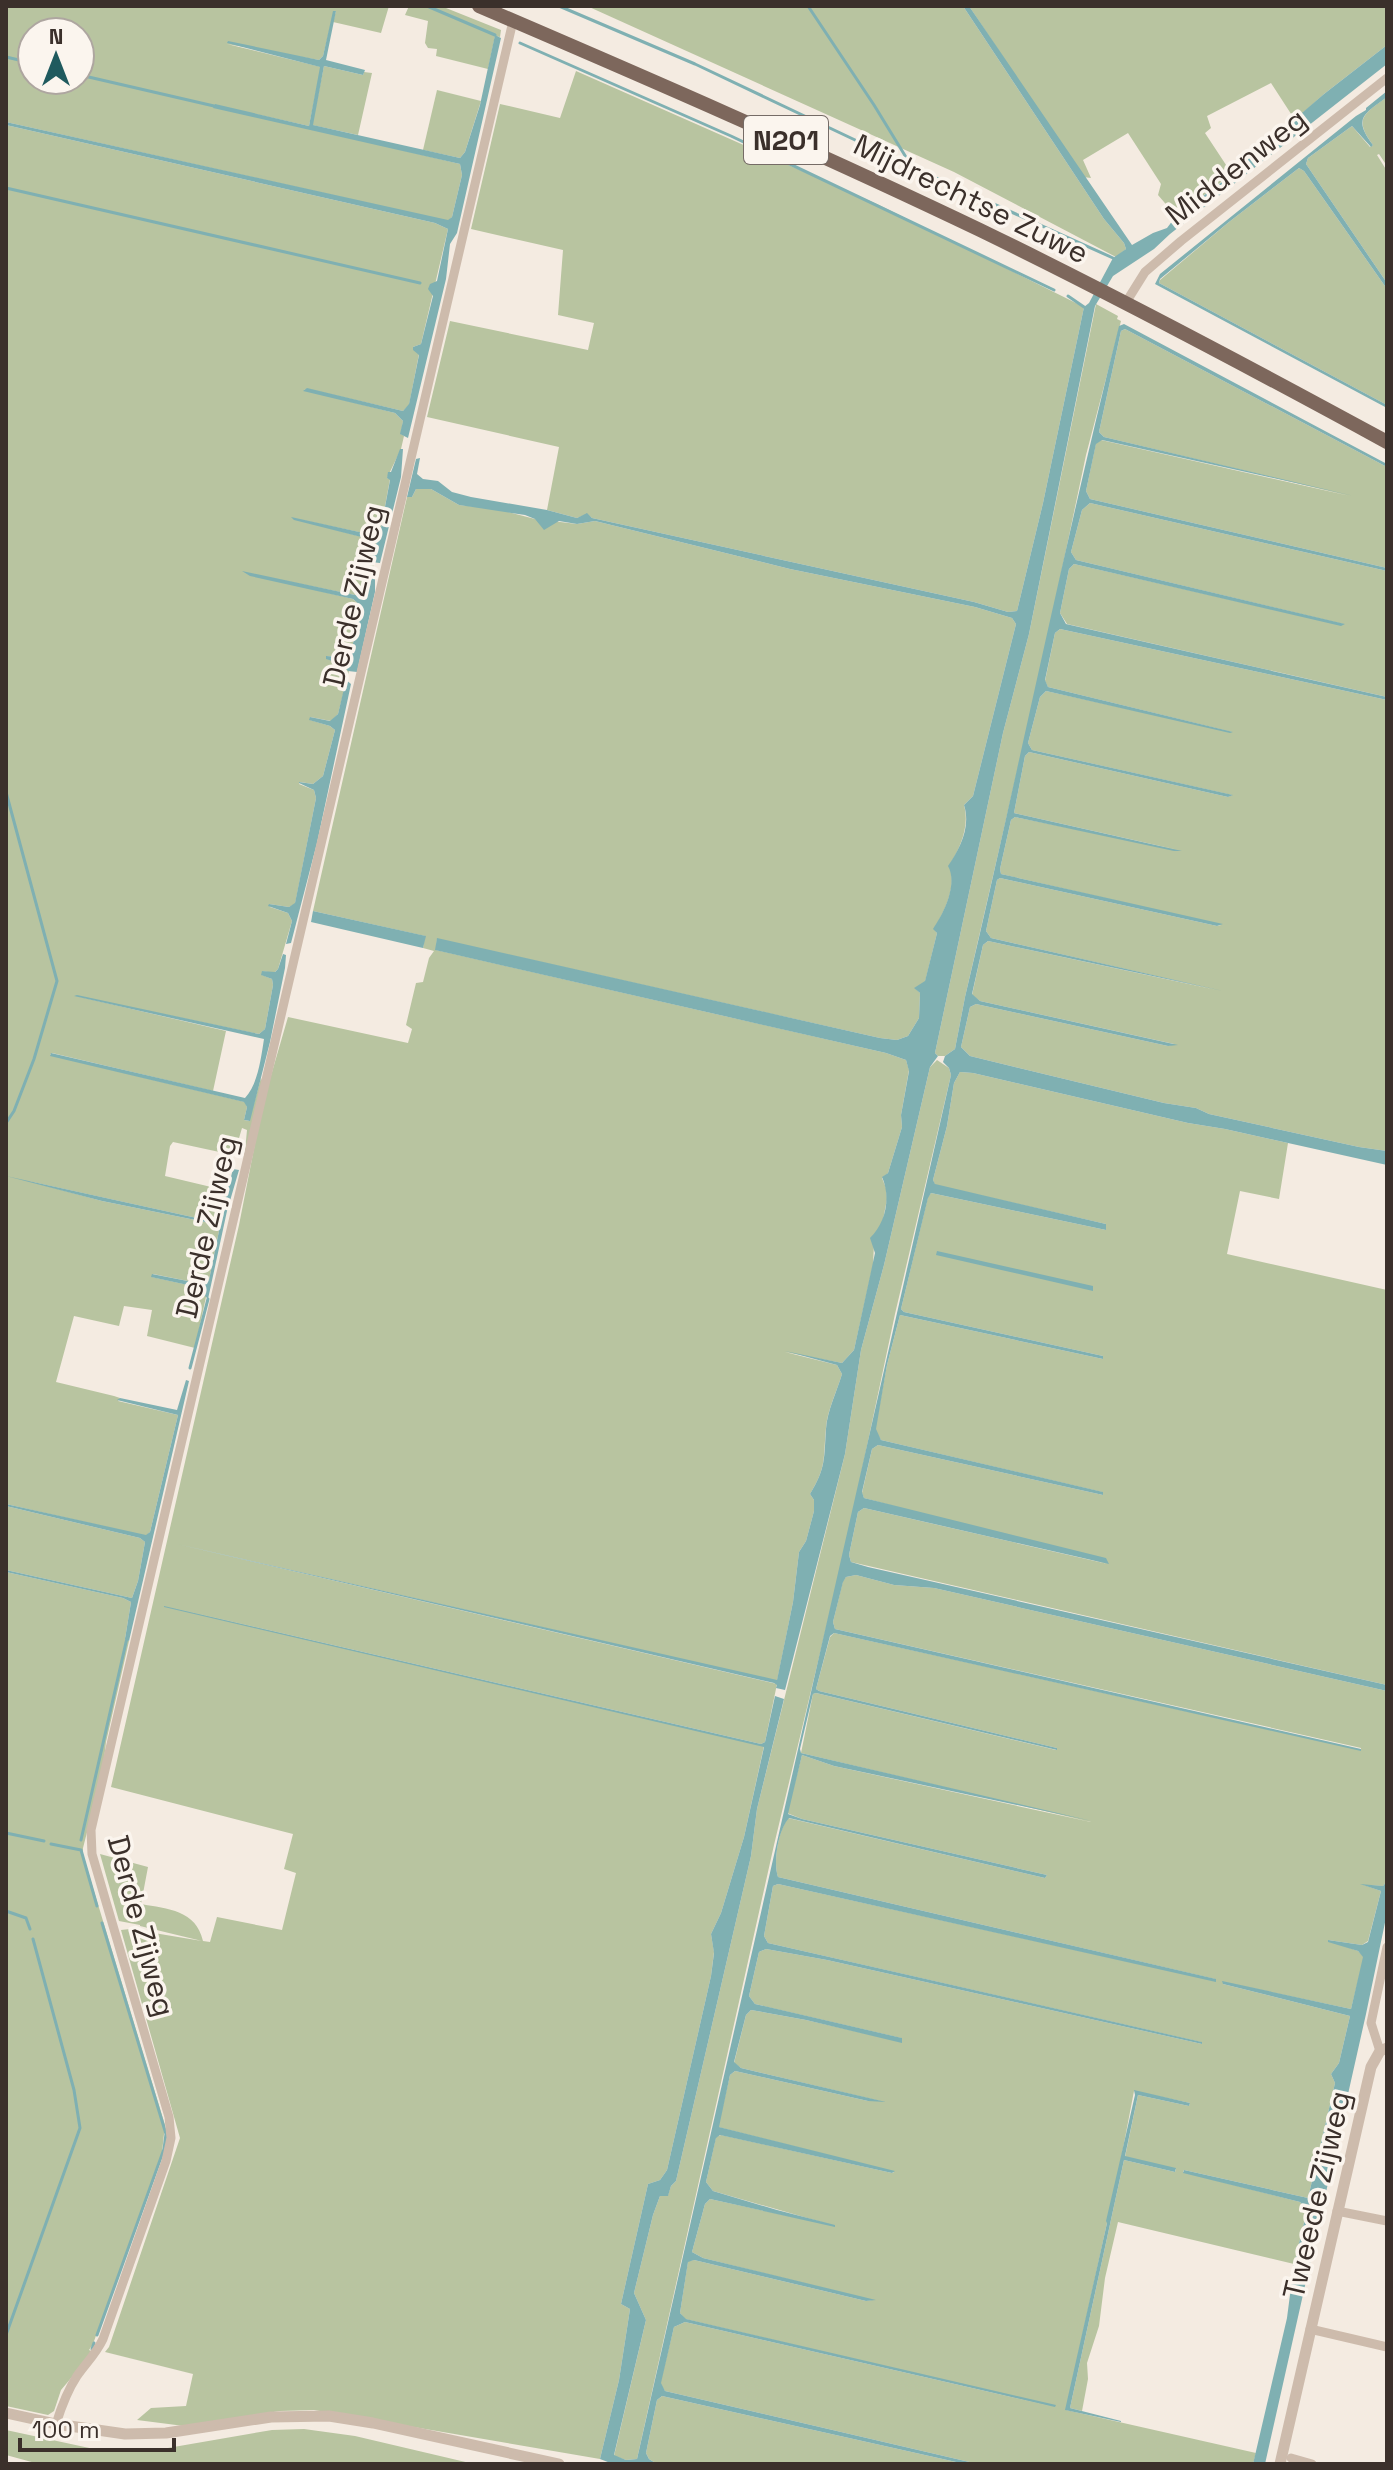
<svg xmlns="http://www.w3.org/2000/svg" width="1393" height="2470" font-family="'Space Grotesk',sans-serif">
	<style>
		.green { fill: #b8c4a0; fill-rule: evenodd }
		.water { fill: #7fb0b2 }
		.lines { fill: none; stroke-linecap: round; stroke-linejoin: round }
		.stream { stroke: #7fb0b2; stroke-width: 3 }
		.minor { stroke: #cdbbac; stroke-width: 9 }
		.tertiary { stroke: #cdbbac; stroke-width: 11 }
		.primary { stroke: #7d675c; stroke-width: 14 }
		.labels { text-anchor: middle; stroke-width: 7; stroke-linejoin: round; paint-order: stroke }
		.shield { fill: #fbf5ee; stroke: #756b66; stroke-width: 2 }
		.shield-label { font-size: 28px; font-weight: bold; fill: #3b302b }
		.street-label { font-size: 30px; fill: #3b302b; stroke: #fbf5ee }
	</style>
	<rect width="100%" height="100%" fill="#f4ebe1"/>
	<g class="green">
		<path d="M6,6H389L381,33L333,22L336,11H334L323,56L319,60L227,44L321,67L309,126L214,105L460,164L462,175L452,217L448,221L6,122ZM32,32H80V80H32Z"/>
		<path d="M409,6H441L501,30L500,37L495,36L488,69L436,56L437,49L428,48L425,43L428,21L405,15Z"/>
		<path d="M587,6H963L1104,219L1124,243L1126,249L1116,257L954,172Z"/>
		<path d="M969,6H1387V45L1324,94L1295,120L1271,83L1207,116L1211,128L1205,133L1232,174L1176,216L1158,195L1161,184L1128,133L1083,160L1091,178L1083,177Z"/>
		<path d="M324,66L363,75L364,72L372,73L358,135L312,125Z"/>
		<path d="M576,71L877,204L1084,307L1043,503L1017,611L1008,612L974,602L592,518L587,514L577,518L547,510L559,447L427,417L450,321L588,350L594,323L558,315L563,250L471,229L500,104L560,118Z"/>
		<path d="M437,90L481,101L465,152L460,158L423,150Z"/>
		<path d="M1387,97V166L1379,154L1377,155L1387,171V283L1306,164L1308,158L1352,126L1370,147L1373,145C1353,118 1364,114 1387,97Z"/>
		<path d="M6,125L435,223L448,229L421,344L413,347L419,354L409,405L403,411L308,389L304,390L395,413L403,421L401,434L404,436L401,449L387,478L390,479L381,528L373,535L292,518L377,541L371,562L374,563L371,578H368L365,590L355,595L246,573L353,599L361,606L351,653L343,657L327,656L326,658L342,664L349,671L338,714L331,721L310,717V720L330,726L335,730L323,776L313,784L300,782L299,784L314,790L316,798L295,904L289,907L269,904L270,907L288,913L292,921L278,969L274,973L262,971V975L272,979L273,985L265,1029L259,1034L76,996L226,1031L213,1091L52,1053L50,1055L245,1102L247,1107L244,1120L249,1121L261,1078L263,1083L244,1162L247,1130L242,1128L237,1145L238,1156L173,1142L170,1146L165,1176L228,1191L220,1220L215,1222L28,1181L102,1201L215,1224L219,1231L209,1280L203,1284L153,1274L152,1277L206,1289V1297L195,1348L147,1336L152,1310L124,1306L119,1326L74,1316L56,1382L114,1396L120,1398L118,1401L178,1415L150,1532L146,1536L6,1504Z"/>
		<path d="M1299,168L1304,171L1387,289V405L1159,283L1160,280L1229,222Z"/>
		<path d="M1096,304L1118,316L1117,319L1121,321L1120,325L1086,455L1044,655L965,997L955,1049L945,1056H938L935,1053L1003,733L1029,634Z"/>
		<path d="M1125,329L1387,467V568L1090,499L1086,491L1096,443L1101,440L1350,496L1104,437L1099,432L1121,331Z"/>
		<path d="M416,489H431L459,505L497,509L535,519L577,524L595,521L790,569L975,607L1012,618L1016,624L973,796L964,805C970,827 960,848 949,866C958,884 944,913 934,929L937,933L925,982L915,988L920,993L919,1018L908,1036L897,1040L880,1038L437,939L436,950L886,1053L906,1060L909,1070L901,1115L902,1127L888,1173L882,1178L886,1188L887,1199L882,1225L874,1243L873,1265L854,1350L842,1363L785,1352L837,1365L842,1374C837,1391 827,1411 826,1428C823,1459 827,1466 810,1494L814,1500V1511L806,1541L799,1552L793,1602L777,1681L177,1544L777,1684L765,1742L761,1744L164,1606L764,1746L744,1837L721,1913L711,1934L714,1952L711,1976L667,2170L660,2180L648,2184L621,2304L630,2309L619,2380L600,2459L314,2410L280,2411L184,2426L137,2420L151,2408L186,2406L193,2374L105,2352L109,2347L180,2138L121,1930L130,1929L202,1941L140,1926V1925L119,1921L100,1854L148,1867L141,1904C168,1909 196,1910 203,1941L210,1942L217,1917L282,1930L296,1873L284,1869L293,1834L111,1787L239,1225L263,1103L288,1017L408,1043L412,1029L406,1025L416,983L423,982L429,958L434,951L423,948L425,936L313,911L407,497H412Z"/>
		<path d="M1090,503L1387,571V697L1067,624L1060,613L1069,569L1074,564L1341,625L1343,624L1076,560L1071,552L1082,510Z"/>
		<path d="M1060,629L1387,700V1151L1359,1147L1209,1114L1196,1108L1164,1103L970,1056L961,1047L970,1007L976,1004L1168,1046L1174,1044L980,1001L972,995L983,945L988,941L1217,990L991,938L986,931L997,880L1000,878L1217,926L1221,925L1001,874L1000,869L1011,820L1015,817L1178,850L1014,813L1025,756L1029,752L1228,797L1232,795L1032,750L1028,743L1040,697L1046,691L1232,732L1048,687L1045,681L1055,633Z"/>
		<path d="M937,1060L949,1068L951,1075L895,1314L846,1545L774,1845L637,2459L626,2460L614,2456L646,2320L634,2293L653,2215L660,2196L668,2195L671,2186L676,2181L751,1856L757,1809L845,1454L861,1350L884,1265L930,1067Z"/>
		<path d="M960,1072L973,1073L1188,1123L1225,1129L1288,1143L1279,1199L1240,1191L1227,1254L1387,1290V1685L851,1562L849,1555L858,1512L864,1508L1108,1564L864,1498L862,1493L872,1449L878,1445L1103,1495L1102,1492L881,1440L875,1430L887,1365L900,1315L1103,1359V1356L904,1312L901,1309L928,1197L931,1193L1106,1230V1224L935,1185L933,1180L947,1126L954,1083Z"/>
		<path d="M6,1506L140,1538L145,1542L138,1581L132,1598L6,1570Z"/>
		<path d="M6,1572L123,1598L131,1602L125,1639L129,1641L106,1742L103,1769L83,1848V1855L165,2125L162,2152L93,2344L89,2350L93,2352L61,2390L54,2411L48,2415L6,2406Z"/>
		<path d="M856,1575L894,1585L934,1588L1387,1691V1881L1383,1886L1364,1885L1381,1891L1368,1941L1362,1945L1328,1940L1358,1951L1364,1957L1351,2009L1223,1982V1984L1350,2016L1339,2063L1331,2074L1335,2083L1308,2198L1184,2170L1183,2172L1300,2202L1307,2210L1294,2264L1118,2222L1105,2278L1099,2326L1087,2363L1088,2379L1082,2411L1070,2408L1124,2160L1175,2172L1176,2169L1125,2157L1138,2095L1189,2106L1190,2103L1134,2091L1121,2159L1066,2410L1256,2453L1253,2464H978L665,2391L660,2384L674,2327L685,2322L1055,2407L685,2319L680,2313L688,2261L694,2260L866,2301L872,2300L703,2258L692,2252L705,2204L710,2199L835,2226L713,2191L706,2182L716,2137L721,2135L892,2173L894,2172L718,2127L730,2075L735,2071L868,2101H880L741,2068L734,2063L746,2015L751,2010L806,2020L902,2042L901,2038L755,2004L749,1996L759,1952L766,1949L827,1960L1202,2044L1201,2042L768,1943L764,1936L773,1886L778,1884L1216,1981L1215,1979L778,1877C773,1862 778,1831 788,1818L1045,1878L1047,1875L802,1819L787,1813L802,1755L834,1766L1091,1822L801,1753L813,1694L816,1693L1056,1750L1057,1748L819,1691L816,1689L830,1637L834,1633L1361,1750V1748L835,1629L833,1622L843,1581L846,1577Z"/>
		<path d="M662,2396L965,2464H657L649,2459L646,2453L657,2400Z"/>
		<path d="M304,2429L355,2436L474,2464H39L6,2455V2430L94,2449L129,2450L162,2449L272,2430Z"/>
	</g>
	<g class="water">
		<path d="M963,6H969L1132,245L1153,233L1167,228L1176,216L1222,182L1324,94L1387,45V64L1170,234L1154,249L1113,276L1095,306L1029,634L1003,733L935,1053L938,1056L930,1067L884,1265L861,1350L845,1454L785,1690L776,1688L777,1685L774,1683L177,1544L777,1680L793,1602L799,1552L806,1541L814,1511V1500L810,1494C826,1468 824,1458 826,1429C827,1411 837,1391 842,1374L837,1365L785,1351L842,1363L854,1350L875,1253L870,1238C886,1223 891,1197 882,1177L888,1173L902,1127L901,1115L909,1071L906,1060L886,1053L435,950L437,938L880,1038L897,1040L908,1036L919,1018L920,993L914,988L925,981L937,933L933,929C944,913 958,884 948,866C960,848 971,827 964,805L973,796L1016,624L1012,618L975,607L790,569L595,521L577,524L559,521L544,530L535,519L525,515L459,505L431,489H416L412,497H407L416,459L420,458L417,474L423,479L438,481L452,492L471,497L547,510L577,518L587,513L592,518L974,602L1008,612L1017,611L1043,503L1084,307L1089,303L1113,258L1126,249L1124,243L1104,219Z"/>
		<path d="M333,11H336L326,60L365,70L363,75L324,66L313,125L460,158L465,152L480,105L495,35L501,38L457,233L450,244L446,279L408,438L400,434L403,421L395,413L303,391L307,388L403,411L409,404L419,355L413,350V347L421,344L433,296L428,289L430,284L437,281L448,229L435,223L6,125V122L448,220L452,217L462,175L460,164L213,108L215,104L309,126L320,67L227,43L228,41L319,60L323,56Z"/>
		<path d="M1387,91V97C1363,115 1353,118 1373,145L1371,147L1352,126L1308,158L1306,164L1387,283V289L1304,171L1299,168L1229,222L1160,279L1159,283L1387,405V408L1155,284L1160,274L1356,116L1366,110V108Z"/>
		<path d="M1124,324L1387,464V467L1125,329L1121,331L1099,432L1104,437L1354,496L1102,440L1096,444L1086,491L1090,499L1387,568V571L1090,503L1082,510L1071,552L1076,560L1345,624L1341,626L1074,564L1069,569L1060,613L1066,624L1387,697V700L1060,629L1055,633L1045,680L1048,687L1233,732L1230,733L1046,691L1040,697L1028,743L1032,750L1233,795L1228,797L1029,752L1025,756L1014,813L1182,851H1174L1015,817L1011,820L1000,869L1001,874L1223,924L1217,926L1000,878L997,880L986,931L991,938L1223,991L988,941L983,945L972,994L980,1001L1178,1045L1168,1046L976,1004L970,1007L961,1047L970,1056L1164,1103L1196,1108L1209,1114L1359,1147L1387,1151V1165L1225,1129L1188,1123L973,1073L960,1072L954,1083L947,1126L933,1180L935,1184L1106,1224V1230L931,1193L928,1198L901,1309L904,1312L1103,1356V1359L900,1315L887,1365L876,1429L881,1440L1103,1492V1495L878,1445L872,1449L862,1492L864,1498L1106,1558L1109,1564L864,1508L858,1512L849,1555L851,1562L868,1567L1387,1685V1691L934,1588L894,1585L856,1575L846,1577L843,1582L833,1622L835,1629L1361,1749V1751L834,1633L830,1636L816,1689L819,1691L1057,1748V1750L816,1693L813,1694L800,1749L801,1753L1092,1821L834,1766L802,1755L788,1814L802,1819L1047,1875L1045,1878L789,1818C778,1830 773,1862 778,1877L1216,1979V1982L778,1884L773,1886L764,1936L768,1943L1202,2042V2044L827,1960L766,1949L759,1952L749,1996L755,2004L902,2038V2043L806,2020L751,2010L746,2015L734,2062L741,2068L886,2102L868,2101L735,2071L730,2075L719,2127L895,2171L892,2173L720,2135L716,2138L706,2182L713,2191L777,2210L835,2225V2227L710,2199L705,2204L692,2252L703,2258L876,2300L866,2301L694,2260L688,2262L680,2313L686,2319L1056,2405L1055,2407L685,2322L674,2327L661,2383L665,2391L978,2464H965L662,2396L657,2400L646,2453L649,2459L657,2464H613L600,2459L619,2380L630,2309L621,2304L648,2184L660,2180L667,2170L711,1976L714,1953L711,1934L721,1913L744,1837L764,1747L164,1607V1606L761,1744L765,1742L775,1696L784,1699L757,1809L751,1856L676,2181L671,2186L668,2196H660L653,2215L634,2293L646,2320L614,2455L626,2460L637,2459L951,1075L949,1068L943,1062L945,1056L955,1049L965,997C1018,774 1063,549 1119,326Z"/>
		<path d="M400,449H403L401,477L380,563L371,562L377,541L294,520L291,517L373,535L381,528L390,480L387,478L388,472H391Z"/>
		<path d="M242,571L355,595L365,590L368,577L375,578V592L357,672L348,671L342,664L326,659V656L343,657L351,653L361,606L353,599L250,576Z"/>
		<path d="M346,680L351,684L317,843L291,943L286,944L292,921L288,913L268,906L269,904L289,907L295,903L316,798L314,790L299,783V782L313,784L323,776L335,730L330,726L309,720L310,717L330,721L338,714Z"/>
		<path d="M313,911L426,936L423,948L311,922Z"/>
		<path d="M283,954L286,955L285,968L270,1042L250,1121L244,1120L247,1107L244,1102L50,1056L51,1053L245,1098C258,1084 261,1058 264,1039L74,996L77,995L259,1034L265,1029L273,985L272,979L261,975L262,971L275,972L278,969Z"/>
		<path d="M233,1169L239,1170L227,1211L208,1299L205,1296L206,1289L151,1277L152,1274L203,1284L209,1280L219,1231L215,1224L102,1201L6,1176L215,1222L220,1220Z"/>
		<path d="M937,1251L1093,1286V1291L936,1255Z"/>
		<path d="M186,1380L189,1381L129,1641L125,1639L131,1602L123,1598L6,1572V1570L132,1598L138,1581L145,1542L140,1538L6,1506V1504L146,1535L150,1532L178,1415L117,1400L120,1398L177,1410Z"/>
		<path d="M1387,1881V1913L1366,2014L1265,2464H1253L1287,2318L1294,2264L1307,2210L1300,2202L1183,2173L1184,2170L1308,2198L1335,2083L1331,2074L1339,2063L1350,2016L1223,1984L1222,1981L1351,2009L1363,1957L1358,1951L1328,1942V1940L1362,1945L1368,1942L1381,1891L1360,1884L1383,1886Z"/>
		<path d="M1134,2090L1190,2103L1189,2106L1138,2095L1125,2156L1176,2168L1175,2172L1124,2160L1070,2408L1121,2421V2422L1065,2410L1107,2223L1106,2221L1135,2095Z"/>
	</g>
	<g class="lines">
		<g class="stream">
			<path d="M427,6L495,35"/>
			<path d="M559,6L695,64L912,167L874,105L808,6"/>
			<path d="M520,43L731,136L1054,290"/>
			<path d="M6,57L32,63"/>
			<path d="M80,75L214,106"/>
			<path d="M912,167L1113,258"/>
			<path d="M6,188L420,283"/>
			<path d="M1068,296L1084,307"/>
			<path d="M6,792L57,981L34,1059L14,1111L6,1123"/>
			<path d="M190,1368L208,1299"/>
			<path d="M6,1833L44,1841"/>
			<path d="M81,1840L127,1638"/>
			<path d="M51,1844L81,1850L97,1906"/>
			<path d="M6,1911L26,1918L30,1929"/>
			<path d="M6,2335L80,2128L74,2090L33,1939"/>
			<path d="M97,2335L164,2149L166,2134L102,1923"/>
			<path d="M92,2349L94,2343"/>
		</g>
		<g class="minor">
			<path d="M1125,304L1145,272L1181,241L1387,78"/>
			<path d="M1380,2051L1371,2023L1387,1947"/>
			<path d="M1337,2211L1387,2221"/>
			<path d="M1310,2329L1387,2347"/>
			<path d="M56,2424C61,2408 67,2391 77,2376C86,2363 96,2354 103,2339L166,2161L171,2138L169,2117L92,1854L91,1830L513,21"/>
			<path d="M1291,2458L1312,2464"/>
		</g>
		<g class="tertiary">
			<path d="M6,2413L56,2424L125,2434L166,2433L271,2417L329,2416L373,2423L559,2464"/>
			<path d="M1280,2464L1371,2067L1380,2051L1387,2048"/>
		</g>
		<path class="primary" d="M479,6C647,78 815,151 980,230C1118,297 1253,369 1387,442"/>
	</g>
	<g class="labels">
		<rect class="shield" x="744" y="116" width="84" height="48" rx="6"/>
		<g class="shield-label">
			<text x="786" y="150">N201</text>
		</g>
		<g class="street-label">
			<text transform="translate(1236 167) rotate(-38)" y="10">Middenweg</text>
			<text transform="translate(971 199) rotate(26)" y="10">Mijdrechtse Zuwe</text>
			<text transform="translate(354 596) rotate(-77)" y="10">Derde Zijweg</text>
			<text transform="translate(207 1227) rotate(-77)" y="10">Derde Zijweg</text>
			<text transform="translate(141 1926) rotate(75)" y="10">Derde Zijweg</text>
			<text transform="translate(1317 2195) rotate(-77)" y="10">Tweede Zijweg</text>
		</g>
	</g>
	<rect width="1393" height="2470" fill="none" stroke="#3b302b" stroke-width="16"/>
	<g transform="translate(56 56)"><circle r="38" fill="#fbf5ee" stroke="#aea6a0" stroke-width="2"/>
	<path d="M0-6L14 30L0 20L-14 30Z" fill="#1f5a5e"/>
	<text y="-12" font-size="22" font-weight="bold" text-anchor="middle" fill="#3b302b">N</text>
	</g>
	<path d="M20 2438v12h154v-12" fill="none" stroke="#3b302b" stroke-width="4"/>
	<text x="32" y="2438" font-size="24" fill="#3b302b" stroke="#fbf5ee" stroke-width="6" paint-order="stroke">100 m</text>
</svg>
